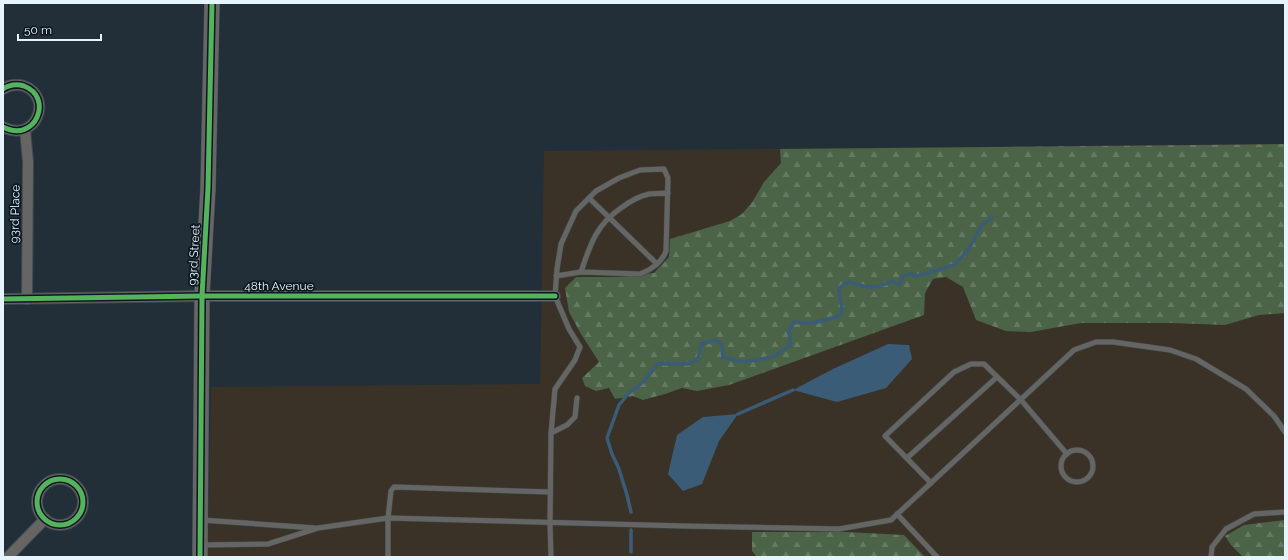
<svg xmlns="http://www.w3.org/2000/svg" width="1288" height="560" font-family="Raleway,sans-serif">
	<style>
		.education { fill: #3b3227 }
		.forest { fill: url(#forest-firs) }
		.water { fill: #3b5c76 }
		.lines { fill: none; stroke-linecap: round; stroke-linejoin: round }
		.stream { stroke: #3b5c76; stroke-width: 3.5 }
		.lane-casing { stroke: #404a52; stroke-width: 6 }
		.street-casing { stroke: #404a52; stroke-width: 12 }
		.secondary-casing { stroke: #404a52; stroke-width: 16 }
		.lane { stroke: #656564; stroke-width: 5 }
		.street { stroke: #656564; stroke-width: 10 }
		.secondary { stroke: #676667; stroke-width: 15 }
		.cycleway-casing { stroke: #0d171f; stroke-width: 8 }
		.cycleway { stroke: #56b35d; stroke-width: 5 }
		.labels { text-anchor: middle; stroke-width: 3.5; stroke-linejoin: round; paint-order: stroke }
		.street-label { font-size: 12px; fill: #e6f4fe; stroke: #0d171f }
	</style>
	<defs>
		<pattern id="forest-firs" width="22" height="20" patternUnits="userSpaceOnUse"><rect width="22" height="20" fill="#4b6347"/><path d="M5 1l3.5 6h-7zM16 11l3.5 6h-7z" fill="#657a63"/></pattern>
	</defs>
	<rect width="100%" height="100%" fill="#232f38"/>
	<path class="education" d="M1285,144V557H208L211,387L540,384L544,151Z"/>
	<g class="forest">
		<path d="M1285,144V313L1259,315L1225,325L1171,323H1081L1031,332L1006,331L976,320L963,287L946,277L933,279L925,293L924,315L729,385L697,391L682,388L665,394L643,400L633,396L615,399L609,388L596,391L585,386L582,378L599,362L581,334L569,312L565,288L576,277H617L654,273L669,257L670,239L730,221L742,214L753,201L764,182L781,163L780,149Z"/>
		<path d="M1285,520V557H1243L1231,545L1225,536L1244,525Z"/>
		<path d="M752,532H846L904,535L925,557H757L752,551Z"/>
	</g>
	<g class="water">
		<path d="M888,344L909,345L912,359L886,388L837,402L793,390L833,369Z"/>
		<path d="M738,414L719,441L702,484L683,491L668,474L677,435L703,417Z"/>
	</g>
	<g class="lines">
		<g class="stream">
			<path d="M738,414L793,390"/>
			<path d="M631,512L627,495L619,469L612,454L607,438L619,405L628,394L643,382L658,364H688L698,359L701,344L717,340L722,345L723,357L744,362L773,357L790,345V336L788,331L793,323C800,321 799,323 806,323C814,324 833,318 841,315C844,303 838,299 839,288L848,282C868,287 872,291 892,281L899,285L904,275L911,274L917,276L954,265L969,249L981,226L992,217"/>
			<path d="M631,530V552"/>
		</g>
		<defs>
			<g id="lane">
				<path d="M589,198L657,264"/>
				<path d="M581,272C590,245 596,225 621,208C629,202 639,196 649,194C655,193 662,194 668,193"/>
				<path d="M551,433L567,425L575,417L577,398"/>
				<circle cx="1077" cy="466" r="16"/>
				<path d="M907,458L997,377"/>
				<path d="M931,483L885,436L954,372L971,364H984L1021,400L1067,454"/>
				<path d="M897,514L937,557"/>
				<path d="M201,520L315,528"/>
				<path d="M201,545L268,544L318,528L388,518L683,526L839,529L891,520L1074,350L1096,342H1113L1170,350L1196,359L1246,389L1274,416L1285,432"/>
				<path d="M388,557V518L391,491L394,487L550,492"/>
				<path d="M551,557L550,523L551,433L555,389L575,360L580,347L569,329L555,296L557,269L561,244L576,211L596,191L619,178L640,170L664,169L668,178L666,251C662,262 651,270 640,274L581,272L556,276"/>
				<path d="M1211,557L1212,547L1226,529L1254,514L1285,512"/>
			</g>
			<g id="street">
				<path d="M3,89C9,85 17,84 24,86C54,97 36,144 3,127"/>
				<path d="M25,130L28,162L27,299"/>
				<path d="M3,299L202,296H555"/>
				<circle cx="60" cy="502" r="23"/>
				<path d="M8,557L45,519"/>
			</g>
			<path id="secondary" d="M200,557L202,296L208,188L212,3"/>
		</defs>
		<use href="#lane" class="lane-casing"/>
		<use href="#street" class="street-casing"/>
		<use href="#secondary" class="secondary-casing"/>
		<use href="#lane" class="lane"/>
		<use href="#street" class="street"/>
		<use href="#secondary" class="secondary"/>
		<defs>
			<g id="cycleway">
				<path d="M3,89C9,85 17,84 24,86C54,97 36,144 3,127"/>
				<path d="M3,299L202,296H555"/>
				<circle cx="60" cy="502" r="23"/>
				<path d="M200,557L202,296L208,188L212,3"/>
			</g>
		</defs>
		<use href="#cycleway" class="cycleway-casing"/>
		<use href="#cycleway" class="cycleway"/>
	</g>
	<g class="labels">
		<g class="street-label">
			<text transform="translate(15 214) rotate(-89)" y="4">93rd Place</text>
			<text transform="translate(194 255) rotate(-87)" y="4">93rd Street</text>
			<text x="279" y="290">48th Avenue</text>
		</g>
	</g>
	<rect width="1288" height="560" fill="none" stroke="#e6f4fe" stroke-width="8"/>
	<path d="M18 34v6h83v-6" fill="none" stroke="#e6f4fe" stroke-width="2"/>
	<text x="24" y="34" font-size="12" fill="#e6f4fe" stroke="#0d171f" stroke-width="3" paint-order="stroke">50 m</text>
</svg>
